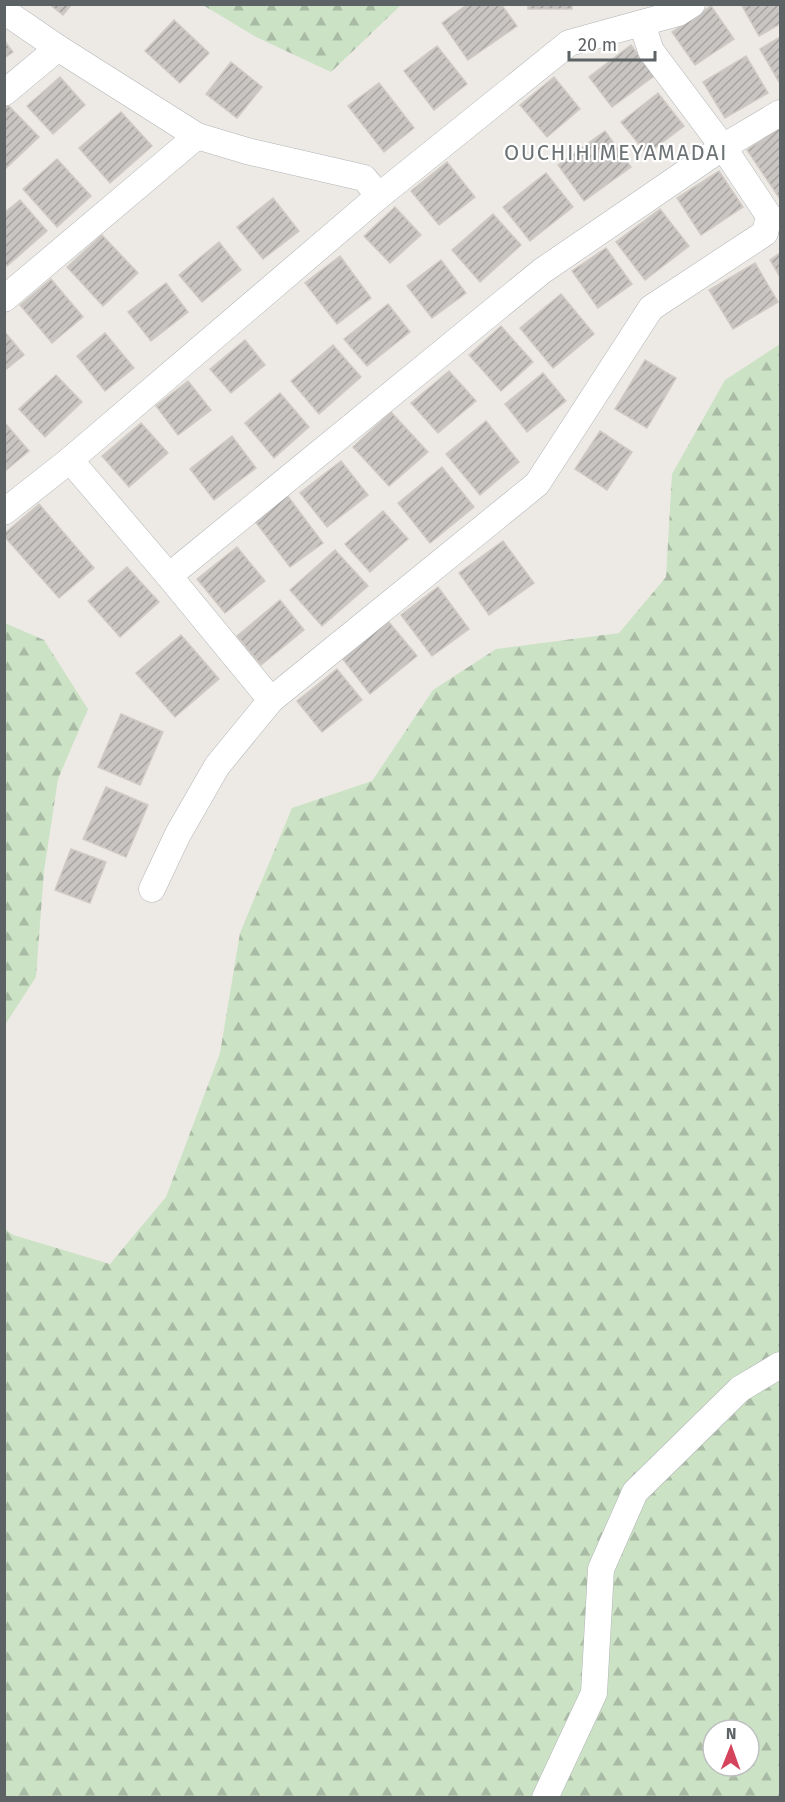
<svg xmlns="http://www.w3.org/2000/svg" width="785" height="1802" font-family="'Fira Sans',sans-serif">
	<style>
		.forest { fill: url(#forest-firs); fill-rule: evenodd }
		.building { fill: url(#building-hatch); stroke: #d1cac4; stroke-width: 1.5 }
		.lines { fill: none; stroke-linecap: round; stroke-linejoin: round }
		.street-casing { stroke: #b0b4b6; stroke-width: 27 }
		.street { stroke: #fff; stroke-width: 26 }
		.labels { text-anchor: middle; stroke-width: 4.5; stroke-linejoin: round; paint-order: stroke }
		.quarter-label { font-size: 22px; letter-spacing: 1.5px; fill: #6e7476; stroke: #fff }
	</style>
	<defs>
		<pattern id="forest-firs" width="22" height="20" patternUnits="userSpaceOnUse" patternTransform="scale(1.5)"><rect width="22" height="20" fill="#cce2c5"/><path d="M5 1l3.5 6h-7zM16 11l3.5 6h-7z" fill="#a9bba4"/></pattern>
		<pattern id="building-hatch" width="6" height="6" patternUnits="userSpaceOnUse" patternTransform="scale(1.5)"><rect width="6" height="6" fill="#c9c5c2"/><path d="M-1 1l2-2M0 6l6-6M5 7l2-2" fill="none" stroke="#a6a3a1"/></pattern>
	</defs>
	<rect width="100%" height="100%" fill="#edeae5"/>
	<g class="forest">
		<path d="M203,5H401L331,72L256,37Z"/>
		<path d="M780,344V1797H5L4,1228L13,1235L110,1264L166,1197L220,1053L240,933L292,808L372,781L433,690L496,649L619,633L666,577L672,474L725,380ZM713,1730H749V1766H713Z"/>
		<path d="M5,623L44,640L88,709L58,779L44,871L36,977L5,1025Z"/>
	</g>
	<g class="building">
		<path d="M49,4H72L63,15Z"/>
		<path d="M468,4H501L517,26L468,60L442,23Z"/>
		<rect x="528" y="4" width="44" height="5"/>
		<path d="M741,4H780V24L759,36Z"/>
		<path d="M711,6L734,39L695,65L672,32Z"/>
		<path d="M174,20L209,53L180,83L145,51Z"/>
		<path d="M780,37V81L779,82L760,49Z"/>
		<path d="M4,40L13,52L4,58Z"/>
		<path d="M631,45L654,76L612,107L589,77Z"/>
		<path d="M437,46L467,84L434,110L404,71Z"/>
		<path d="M746,56L768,93L725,118L703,82Z"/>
		<path d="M231,62L262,87L237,118L206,94Z"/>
		<path d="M60,77L85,105L53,134L27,106Z"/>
		<path d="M554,77L580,109L547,137L520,105Z"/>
		<path d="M379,83L414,128L384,152L348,106Z"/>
		<path d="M658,93L684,126L647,154L621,122Z"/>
		<path d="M8,105L39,137L4,170V109Z"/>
		<path d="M121,112L152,146L110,183L79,148Z"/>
		<path d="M780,127V199L747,150Z"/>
		<path d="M605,131L631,167L584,201L558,165Z"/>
		<path d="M57,159L91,196L57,227L23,189Z"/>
		<path d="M447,162L475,197L439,225L411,191Z"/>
		<path d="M719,171L743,207L701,235L677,198Z"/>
		<path d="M546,173L573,207L530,241L503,207Z"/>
		<path d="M273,198L299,231L263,259L237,227Z"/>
		<path d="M20,200L47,231L7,266L4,263V213Z"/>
		<path d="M395,207L421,235L390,263L364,236Z"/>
		<path d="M660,209L689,246L645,280L616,242Z"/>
		<path d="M493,214L521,245L480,282L452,250Z"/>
		<path d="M102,235L138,273L103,306L67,267Z"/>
		<path d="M219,242L241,270L202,302L179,275Z"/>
		<path d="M606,248L632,284L598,308L572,271Z"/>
		<path d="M780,253V277L770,260Z"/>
		<path d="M340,256L371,298L337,324L305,283Z"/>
		<path d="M441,260L466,293L432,318L407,286Z"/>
		<path d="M755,263L778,302L733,329L709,290Z"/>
		<path d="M51,279L83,317L52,343L20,305Z"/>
		<path d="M166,283L188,312L151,341L128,312Z"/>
		<path d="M561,294L594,334L553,368L520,328Z"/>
		<path d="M388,304L410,332L367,366L344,339Z"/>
		<path d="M501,326L533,362L501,391L469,355Z"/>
		<path d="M4,331L24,355L4,371Z"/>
		<path d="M105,333L134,368L105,391L77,356Z"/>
		<path d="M245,340L265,365L231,393L210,369Z"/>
		<path d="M333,345L361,377L319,414L291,381Z"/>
		<path d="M645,360L676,378L647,428L615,409Z"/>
		<path d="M449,371L476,401L438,433L411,403Z"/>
		<path d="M543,373L566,401L527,432L505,404Z"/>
		<path d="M56,375L82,402L45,437L19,409Z"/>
		<path d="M188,381L211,410L178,435L156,406Z"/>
		<path d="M280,393L309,427L274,458L245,423Z"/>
		<path d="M391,412L428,452L389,486L353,447Z"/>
		<path d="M486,421L519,462L480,495L446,454Z"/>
		<path d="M5,423L29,451L4,472V424Z"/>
		<path d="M141,423L168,453L129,487L102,456Z"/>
		<path d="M600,431L632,452L607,490L575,469Z"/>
		<path d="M232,436L256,468L214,500L190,469Z"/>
		<path d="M341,461L368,495L327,527L300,493Z"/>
		<path d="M442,467L474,507L430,543L398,503Z"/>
		<path d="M287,495L323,543L290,567L254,520Z"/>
		<path d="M39,504L94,568L59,598L4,536V534Z"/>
		<path d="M383,511L408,539L370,572L345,544Z"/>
		<path d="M503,541L534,583L489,615L459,573Z"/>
		<path d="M237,547L265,581L225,613L197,579Z"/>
		<path d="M335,550L368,586L322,626L290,590Z"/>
		<path d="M127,567L159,602L120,637L88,601Z"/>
		<path d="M438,587L469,629L432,656L401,615Z"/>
		<path d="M280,600L304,630L261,665L237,636Z"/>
		<path d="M388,621L417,656L370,694L342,658Z"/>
		<path d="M181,635L219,679L175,717L136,673Z"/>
		<path d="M337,669L362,700L322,732L297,701Z"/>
		<path d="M121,714L163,732L140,785L98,767Z"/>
		<path d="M106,787L148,805L126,857L83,839Z"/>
		<path d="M71,849L106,862L90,903L55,890Z"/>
	</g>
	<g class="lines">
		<defs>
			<g id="street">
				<path d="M692,4L678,13L569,43L379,196L70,460L169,576L542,271L723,147L780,113"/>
				<path d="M4,11L58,48L197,136L247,151L364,178L379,196"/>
				<path d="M4,93L58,48"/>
				<path d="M4,299L197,136"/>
				<path d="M4,512L70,460"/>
				<path d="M169,576L271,700"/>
				<path d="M152,889L178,834L217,766L271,700L537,484L651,308L765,233L769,216L723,147L651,51L642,24"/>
				<path d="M545,1798L594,1693L601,1569L635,1492L740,1389L780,1365"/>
			</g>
		</defs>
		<use href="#street" class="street-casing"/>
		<use href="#street" class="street"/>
	</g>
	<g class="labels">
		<g class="quarter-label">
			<text x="616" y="160">OUCHIHIMEYAMADAI</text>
		</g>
	</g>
	<rect width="785" height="1802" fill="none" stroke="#5d6264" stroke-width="12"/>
	<g transform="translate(731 1748) rotate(1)"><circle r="28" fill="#ffffff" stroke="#bec0c1" stroke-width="1.5"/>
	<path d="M0-4.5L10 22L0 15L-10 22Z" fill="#d4455d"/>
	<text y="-9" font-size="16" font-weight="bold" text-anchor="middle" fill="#5d6264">N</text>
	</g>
	<path d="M569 51v9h86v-9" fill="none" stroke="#5d6264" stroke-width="3"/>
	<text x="578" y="51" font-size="18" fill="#5d6264" stroke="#ffffff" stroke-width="4.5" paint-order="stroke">20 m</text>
</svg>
